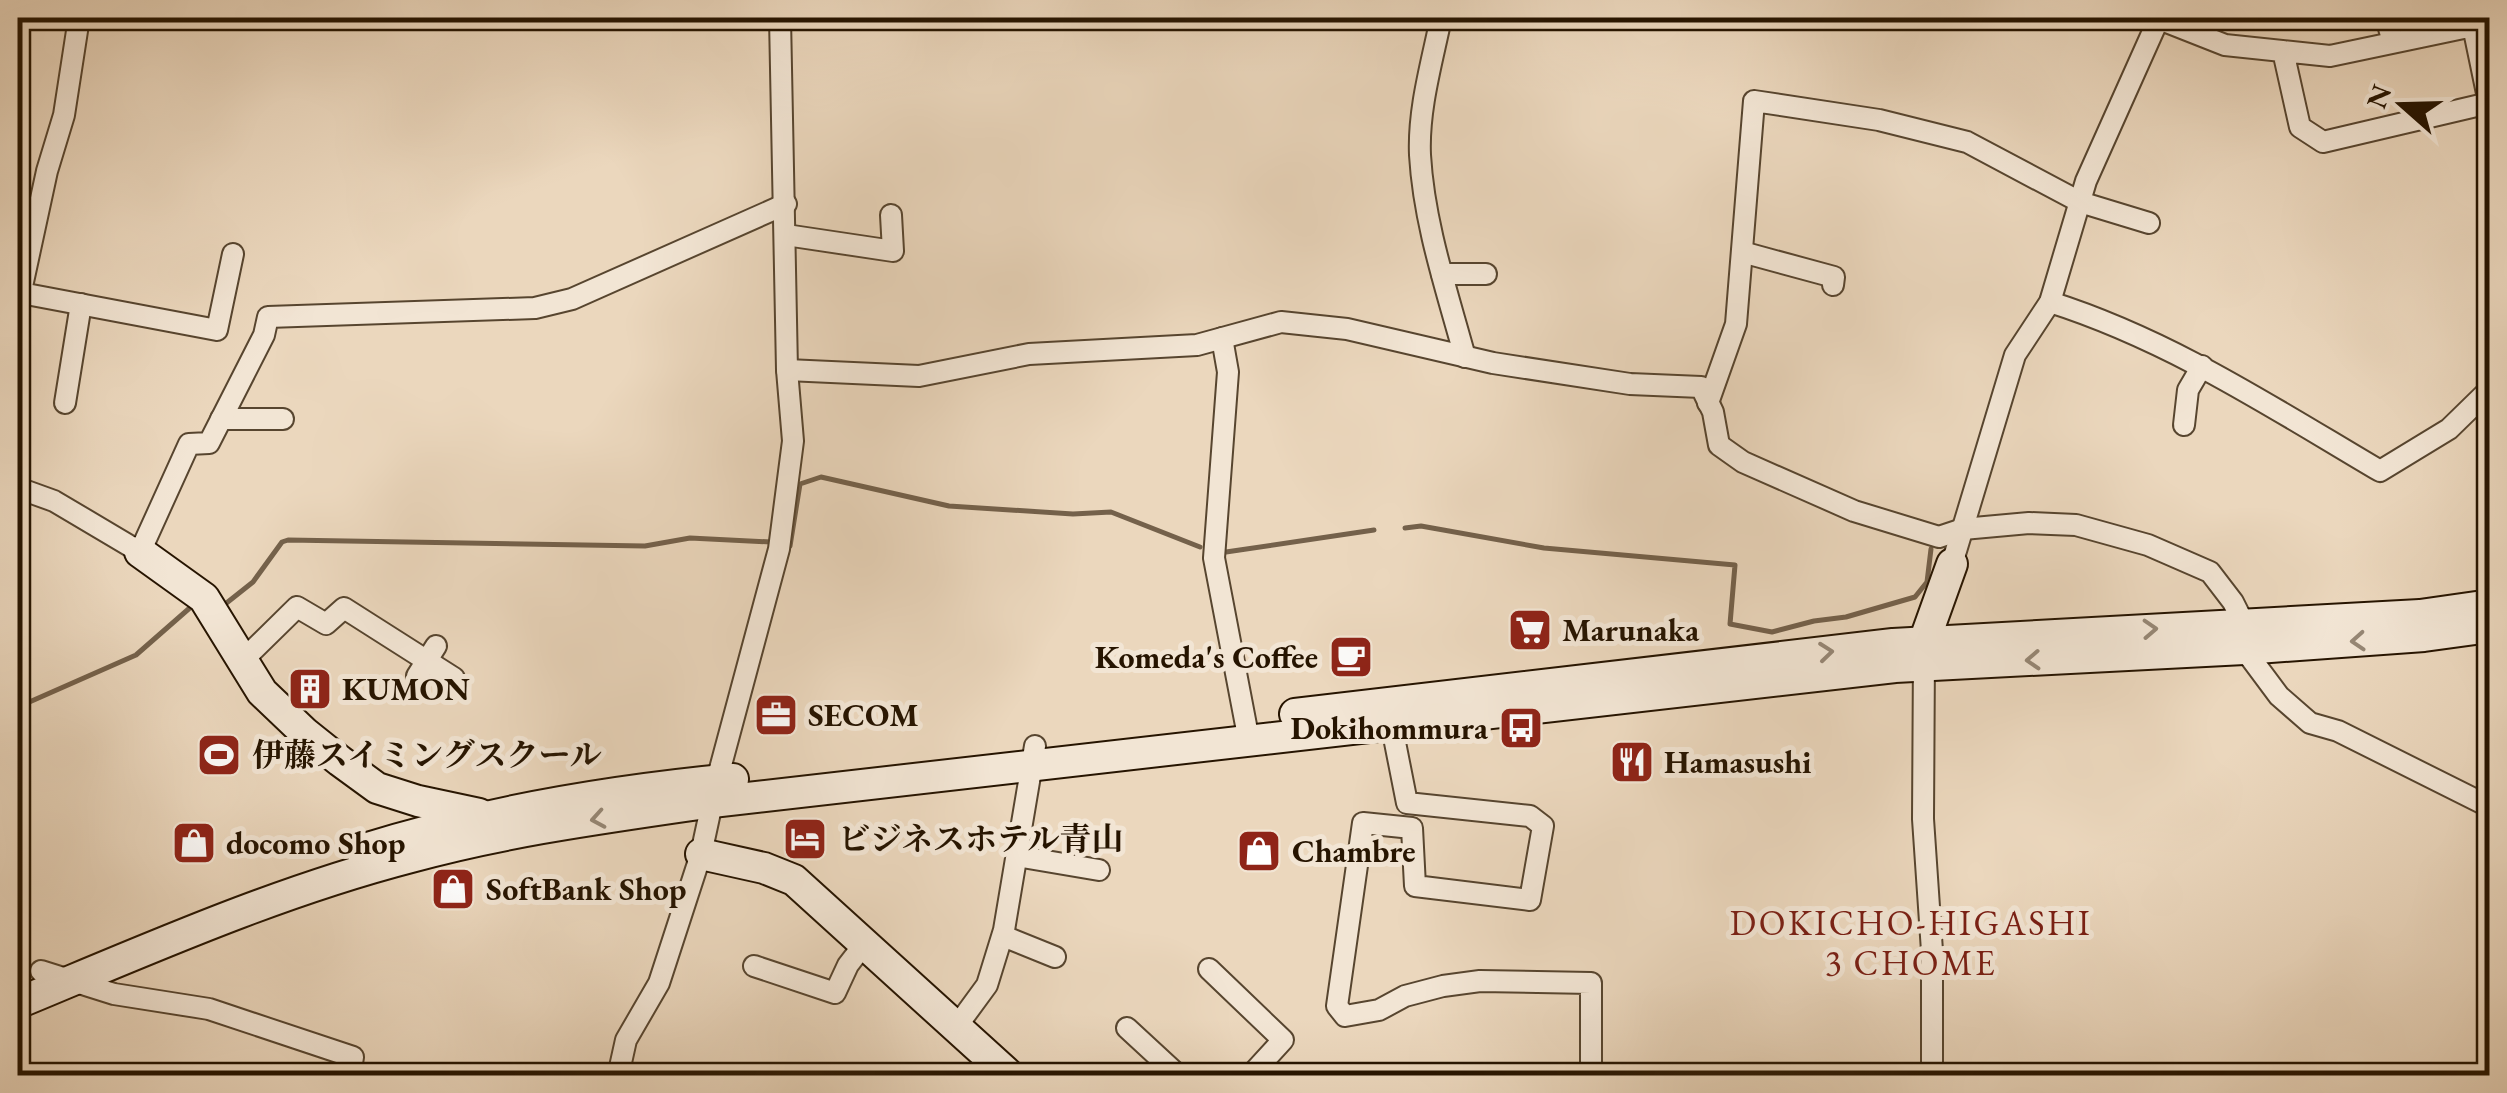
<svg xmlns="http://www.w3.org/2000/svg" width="2507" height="1093" font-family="'EB Garamond','Noto Serif JP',serif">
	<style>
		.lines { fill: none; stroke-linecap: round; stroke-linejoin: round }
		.stream { stroke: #74614b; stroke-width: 5 }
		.street-casing { stroke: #57452f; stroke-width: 24 }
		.secondary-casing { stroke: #261400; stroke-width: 34 }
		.street { stroke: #f2e5d4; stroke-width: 20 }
		.secondary { stroke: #f2e5d4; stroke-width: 30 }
		.oneway { stroke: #968775 }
		.labels { text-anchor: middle; stroke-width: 10; stroke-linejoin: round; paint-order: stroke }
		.poi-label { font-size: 32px; font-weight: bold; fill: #261400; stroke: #f2e5d4; text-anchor: start }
		.neighbourhood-label { font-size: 35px; letter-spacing: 2.5px; fill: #7a1f14; stroke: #f2e5d4 }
	</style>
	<rect width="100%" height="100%" fill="#ebd7bd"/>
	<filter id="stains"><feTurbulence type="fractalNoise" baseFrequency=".002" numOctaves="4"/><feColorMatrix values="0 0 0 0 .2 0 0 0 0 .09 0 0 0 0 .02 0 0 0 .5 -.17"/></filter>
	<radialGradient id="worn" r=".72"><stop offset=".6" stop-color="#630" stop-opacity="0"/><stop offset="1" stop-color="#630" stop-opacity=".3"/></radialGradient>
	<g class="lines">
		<g class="stream">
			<path d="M1405,528L1421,526L1544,548L1735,565L1730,624L1772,632L1814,621L1846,617L1915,597L1927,582L1931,549"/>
			<path d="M790,546L800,484L821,477L949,506L1073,514L1111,512L1200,547"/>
			<path d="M1226,552L1374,530"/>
			<path d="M224,605L253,582L282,542L288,540L645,546L690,538L771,542"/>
			<path d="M18,707L136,655L192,606"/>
		</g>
		<defs>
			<g id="street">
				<path d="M1441,18C1432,62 1418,109 1420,155C1424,224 1447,291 1465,357"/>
				<path d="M2386,18L2393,42"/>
				<path d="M2159,19L2225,45L2330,56L2473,26L2489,103L2323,142L2300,127L2283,51"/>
				<path d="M786,235L893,251L891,215"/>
				<path d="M1742,252L1834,277L1833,285"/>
				<path d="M1442,274H1486"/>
				<path d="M21,293L217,330L233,254"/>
				<path d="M2050,302C2170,340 2273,408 2380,471L2449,429L2490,389"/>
				<path d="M18,305L47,171L64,115L79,18"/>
				<path d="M1222,338L1228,372L1214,558L1249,741"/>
				<path d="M787,370L919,376L1029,354L1197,345L1281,322L1347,329L1493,363L1630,384L1701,387L1713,412L1719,445L1743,462L1854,511L1939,537L1963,529L2029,523L2076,525L2148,545L2210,572L2233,602L2244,624V649L2279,696L2310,723L2338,731L2490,807"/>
				<path d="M65,403L81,304"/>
				<path d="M1708,403L1736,324L1754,101L1879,120L1967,142L2080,202L2149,223"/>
				<path d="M221,419H283"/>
				<path d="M2184,425L2188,390L2202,366"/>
				<path d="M18,488L54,501L140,552L189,444L209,443L264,335L268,317L535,308L572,299L786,204"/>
				<path d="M1952,564L2015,355L2050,302L2086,181L2159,18"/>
				<path d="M1924,654L1923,819L1932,951V1076"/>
				<path d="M244,659L297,607L326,624L344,608L454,678"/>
				<path d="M417,676L436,646"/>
				<path d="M1389,712L1407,803L1530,816L1543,826L1530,900L1415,886L1412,828L1363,823L1337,1006L1345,1016L1379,1010L1405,996L1443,986L1480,981L1591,983V1076"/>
				<path d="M1017,856L1099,870"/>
				<path d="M1003,936L1055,957"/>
				<path d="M754,966L835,993L848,965L865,943"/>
				<path d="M1209,969L1283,1040L1250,1076"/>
				<path d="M41,971L114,994L209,1009L353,1057L350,1076"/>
				<path d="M957,1026L987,985L1004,930L1035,746"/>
				<path d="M1127,1028L1179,1076"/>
				<path d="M618,1076L626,1040L659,983L701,854L717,780L779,549L793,441L787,370L780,18"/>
			</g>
			<g id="secondary">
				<path d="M140,552L204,598L262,692L305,733L340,761L377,788L418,801L479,814"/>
				<path d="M1924,642L1952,564"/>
				<path d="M1295,714L1893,644L2420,615L2490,605"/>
				<path d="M361,850C482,812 607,791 733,779"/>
				<path d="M701,854L764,868L794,880L1010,1076"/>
				<path d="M18,1003C146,950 276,892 411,857C509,830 611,817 712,802L1895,667L2244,649L2424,636L2490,627"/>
			</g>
		</defs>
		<use href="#street" class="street-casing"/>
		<use href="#secondary" class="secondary-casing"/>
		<use href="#street" class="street"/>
		<use href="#secondary" class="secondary"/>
	</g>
	<defs><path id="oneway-chevron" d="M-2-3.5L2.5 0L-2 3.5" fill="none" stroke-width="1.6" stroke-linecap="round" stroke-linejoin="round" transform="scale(2.5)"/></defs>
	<g class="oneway">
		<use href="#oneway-chevron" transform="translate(2150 629) rotate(-3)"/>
		<use href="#oneway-chevron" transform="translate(2358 641) rotate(176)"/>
		<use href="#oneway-chevron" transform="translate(1826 652) rotate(-6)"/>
		<use href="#oneway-chevron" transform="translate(2033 660) rotate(177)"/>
		<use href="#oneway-chevron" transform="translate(598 819) rotate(170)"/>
	</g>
	<defs>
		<symbol id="supermarket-square" viewBox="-11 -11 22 22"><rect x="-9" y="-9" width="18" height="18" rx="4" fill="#8f2418" stroke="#f2e5d4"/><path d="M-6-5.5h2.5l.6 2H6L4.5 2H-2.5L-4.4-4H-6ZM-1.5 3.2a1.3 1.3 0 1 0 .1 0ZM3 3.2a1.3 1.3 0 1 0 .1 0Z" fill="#fff"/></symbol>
		<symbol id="cafe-square" viewBox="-11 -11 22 22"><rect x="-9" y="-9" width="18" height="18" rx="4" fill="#8f2418" stroke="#f2e5d4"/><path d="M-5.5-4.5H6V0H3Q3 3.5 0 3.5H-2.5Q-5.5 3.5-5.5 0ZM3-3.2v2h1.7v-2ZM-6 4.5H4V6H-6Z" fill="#fff"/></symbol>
		<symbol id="building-square" viewBox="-11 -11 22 22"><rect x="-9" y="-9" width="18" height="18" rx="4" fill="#8f2418" stroke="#f2e5d4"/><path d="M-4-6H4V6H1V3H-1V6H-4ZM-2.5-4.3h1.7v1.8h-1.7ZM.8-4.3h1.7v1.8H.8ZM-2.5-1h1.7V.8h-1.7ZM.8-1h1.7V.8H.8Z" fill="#fff"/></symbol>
		<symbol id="office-square" viewBox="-11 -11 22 22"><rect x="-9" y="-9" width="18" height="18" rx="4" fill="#8f2418" stroke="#f2e5d4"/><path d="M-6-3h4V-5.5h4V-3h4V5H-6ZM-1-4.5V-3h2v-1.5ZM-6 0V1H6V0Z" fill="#fff"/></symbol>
		<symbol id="bus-square" viewBox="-11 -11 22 22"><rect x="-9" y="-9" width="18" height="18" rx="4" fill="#8f2418" stroke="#f2e5d4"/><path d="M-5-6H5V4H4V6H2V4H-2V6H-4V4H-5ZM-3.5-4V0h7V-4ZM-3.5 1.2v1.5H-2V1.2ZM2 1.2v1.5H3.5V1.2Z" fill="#fff"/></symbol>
		<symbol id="stadium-square" viewBox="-11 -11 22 22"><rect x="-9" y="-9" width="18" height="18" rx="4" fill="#8f2418" stroke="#f2e5d4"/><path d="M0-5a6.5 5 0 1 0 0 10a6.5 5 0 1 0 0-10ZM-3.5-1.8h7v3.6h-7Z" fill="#fff"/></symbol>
		<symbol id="restaurant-square" viewBox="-11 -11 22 22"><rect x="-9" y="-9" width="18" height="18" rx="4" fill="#8f2418" stroke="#f2e5d4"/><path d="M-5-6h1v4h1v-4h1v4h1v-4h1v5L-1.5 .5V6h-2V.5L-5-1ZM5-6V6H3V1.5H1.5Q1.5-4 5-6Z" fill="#fff"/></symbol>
		<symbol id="hotel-square" viewBox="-11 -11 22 22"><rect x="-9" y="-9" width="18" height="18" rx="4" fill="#8f2418" stroke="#f2e5d4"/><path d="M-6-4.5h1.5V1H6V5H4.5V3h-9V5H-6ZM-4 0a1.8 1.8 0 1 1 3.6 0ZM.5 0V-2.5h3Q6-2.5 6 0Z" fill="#fff"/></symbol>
		<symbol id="shop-square" viewBox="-11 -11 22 22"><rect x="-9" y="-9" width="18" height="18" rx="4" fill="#8f2418" stroke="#f2e5d4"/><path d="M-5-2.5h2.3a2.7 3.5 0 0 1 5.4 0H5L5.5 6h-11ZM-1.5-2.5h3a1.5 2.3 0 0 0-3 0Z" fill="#fff"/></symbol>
	</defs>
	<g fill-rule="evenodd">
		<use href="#supermarket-square" x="1505" y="605" width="50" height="50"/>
		<use href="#cafe-square" x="1326" y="632" width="50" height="50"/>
		<use href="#building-square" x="285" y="664" width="50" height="50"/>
		<use href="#office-square" x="751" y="690" width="50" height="50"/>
		<use href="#bus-square" x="1496" y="703" width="50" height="50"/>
		<use href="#stadium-square" x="194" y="730" width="50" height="50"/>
		<use href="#restaurant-square" x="1607" y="737" width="50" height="50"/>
		<use href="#hotel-square" x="780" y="814" width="50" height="50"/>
		<use href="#shop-square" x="169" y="818" width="50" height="50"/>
		<use href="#shop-square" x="1234" y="826" width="50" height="50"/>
		<use href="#shop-square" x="428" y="864" width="50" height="50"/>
	</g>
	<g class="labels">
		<g class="poi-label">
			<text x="1562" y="641">Marunaka</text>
			<text x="1318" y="668" text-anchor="end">Komeda's Coffee</text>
			<text x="342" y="700">KUMON</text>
			<text x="808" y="726">SECOM</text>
			<text x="1488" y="739" text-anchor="end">Dokihommura</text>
			<text x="252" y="766">伊藤スイミングスクール</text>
			<text x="1664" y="773">Hamasushi</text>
			<text x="838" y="850">ビジネスホテル青山</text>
			<text x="226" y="854">docomo Shop</text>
			<text x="1292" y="862">Chambre</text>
			<text x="486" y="900">SoftBank Shop</text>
		</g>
		<g class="neighbourhood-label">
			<text x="1911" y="935">DOKICHO-HIGASHI<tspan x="1911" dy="40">3 CHOME</tspan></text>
		</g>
	</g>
	<rect width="2507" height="1093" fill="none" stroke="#ebd7bd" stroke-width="60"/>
	<rect x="20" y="20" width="2467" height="1053" fill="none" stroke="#261400" stroke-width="5"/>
	<rect x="30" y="30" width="2447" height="1033" fill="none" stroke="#261400" stroke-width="2.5"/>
	<g transform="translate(2402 105) rotate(290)" stroke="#f2e5d4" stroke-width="8" paint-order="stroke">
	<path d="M0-8L18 38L0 25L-18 38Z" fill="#261400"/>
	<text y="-15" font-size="28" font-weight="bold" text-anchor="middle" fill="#261400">N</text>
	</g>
	<rect width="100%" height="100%" filter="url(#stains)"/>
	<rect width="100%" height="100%" fill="url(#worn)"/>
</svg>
